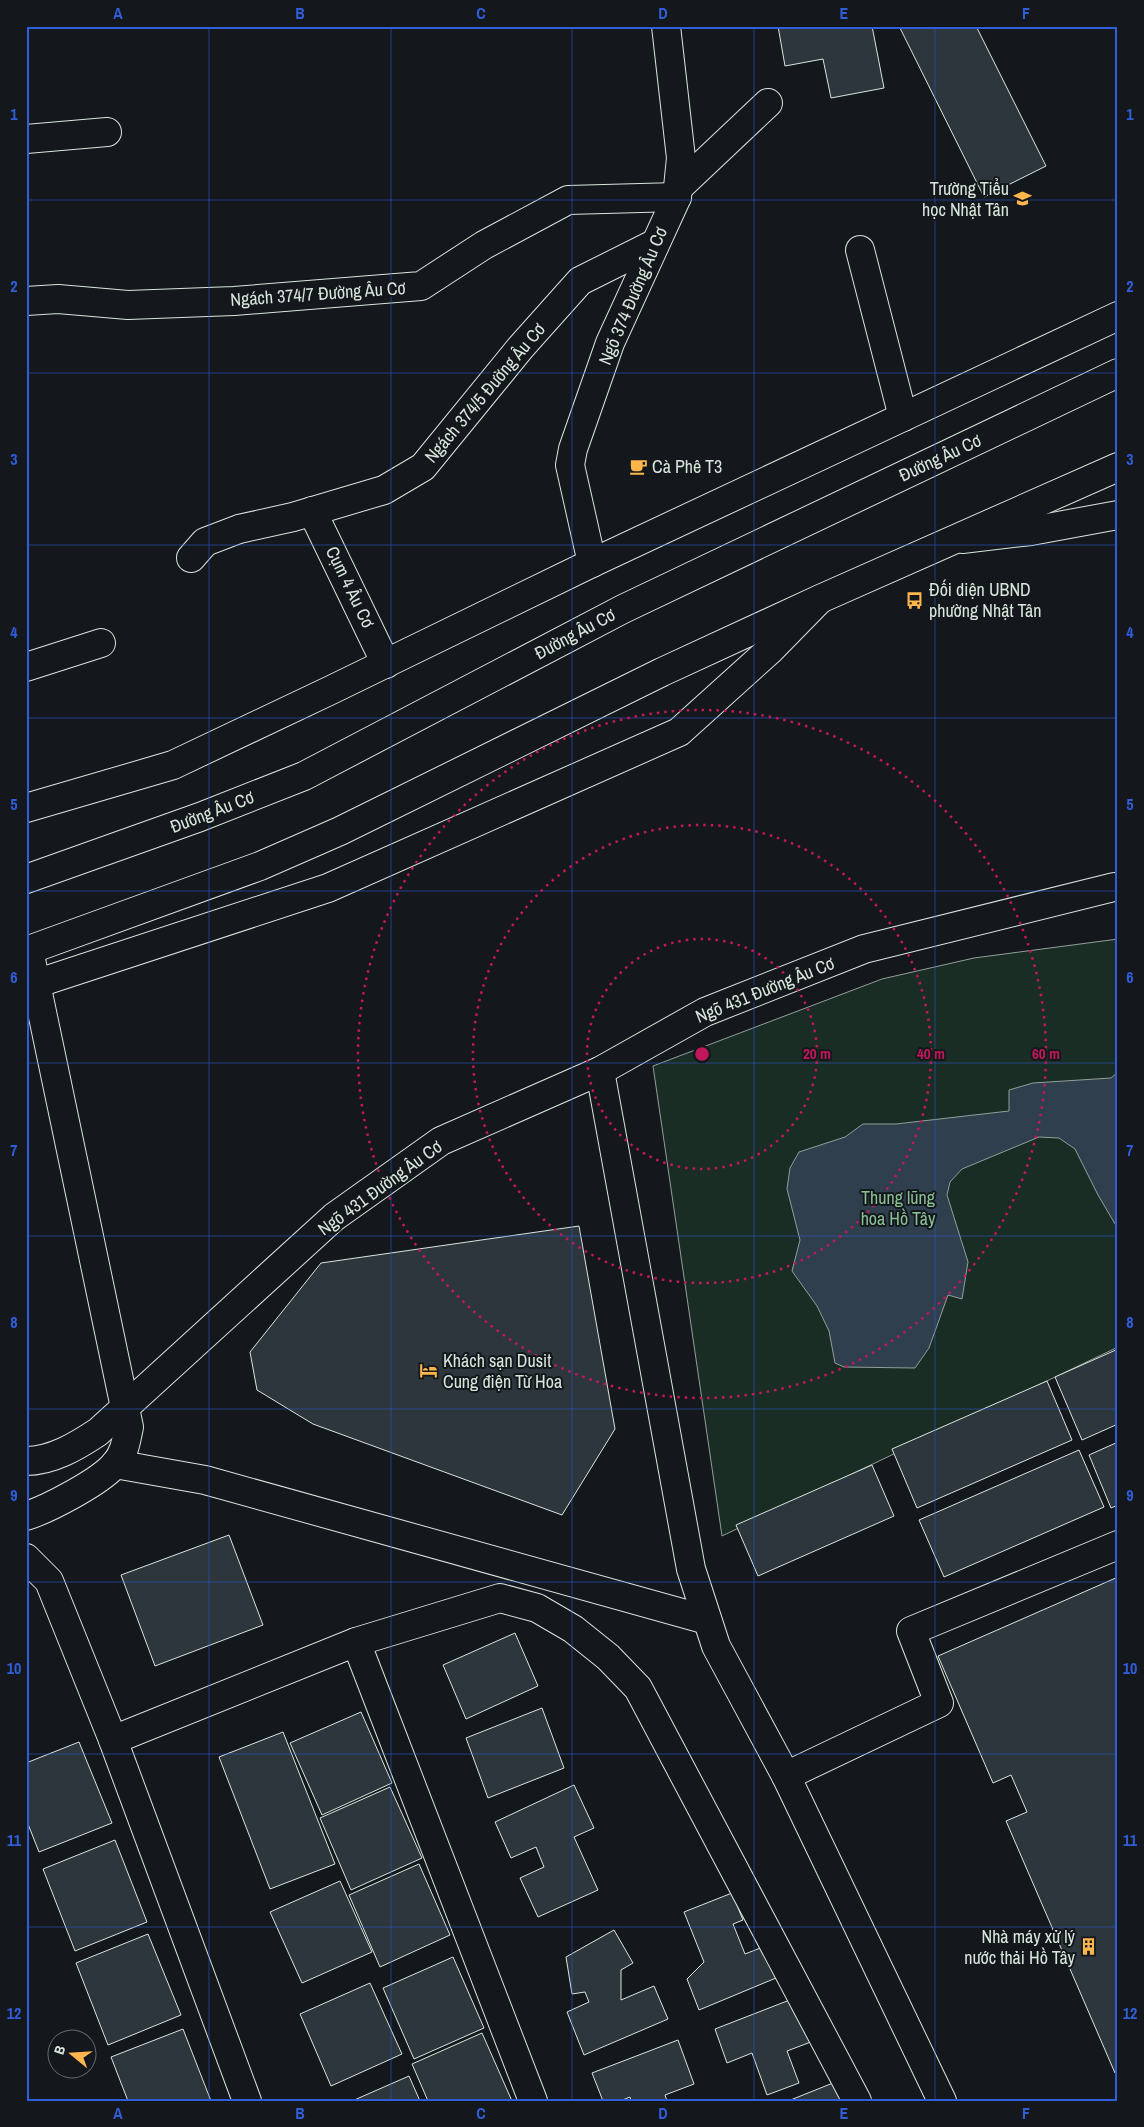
<svg xmlns="http://www.w3.org/2000/svg" width="1144" height="2127" font-family="'Archivo Narrow',sans-serif">
	<style>
		.green { fill: #1a2d24; stroke: #939e99 }
		.water { fill: #2f3f4d; stroke: #939e99 }
		.building { fill: #2c363c; stroke: #d8e6dc }
		.lines { fill: none; stroke-linecap: round; stroke-linejoin: round }
		.minor-casing { stroke: #d8e6dc; stroke-width: 30 }
		.major-casing { stroke: #d8e6dc; stroke-width: 30 }
		.minor { stroke: #14181c; stroke-width: 28 }
		.major { stroke: #14181c; stroke-width: 28 }
		.grid { fill: none; stroke: #305dd8; stroke-width: 1; stroke-opacity: 0.55 }
		.ring { fill: none; stroke: #c2185b; stroke-width: 2.5; stroke-dasharray: 2.5 5 }
		.labels { text-anchor: middle; stroke-width: 4; stroke-linejoin: round; paint-order: stroke }
		.poi-label { font-size: 18px; fill: #d8e6dc; stroke: #14181c; text-anchor: start }
		.street-label { font-size: 18px; fill: #d8e6dc; stroke: #14181c }
		.park-label { font-size: 18px; fill: #8ac095; stroke: #14181c }
		.centre { fill: #c2185b; stroke: #14181c; stroke-width: 2.5 }
		.ring-label { font-size: 15px; text-anchor: middle; font-weight: bold; fill: #c2185b; stroke: #14181c; stroke-width: 4; stroke-linejoin: round; paint-order: stroke }
		.neatline { fill: none; stroke: #305dd8; stroke-width: 2 }
		.grid-label { font-size: 16px; text-anchor: middle; font-weight: bold; fill: #305dd8 }
	</style>
	<rect width="100%" height="100%" fill="#14181c"/>
	<path class="green" d="M1118,939V1347L722,1536L653,1066L882,979L974,958Z"/>
	<path class="water" d="M1118,1072V1229L1098,1195L1075,1149L1059,1138L1039,1137L962,1169L950,1182L947,1195L968,1262L962,1299L948,1295L929,1348L915,1368L844,1367L835,1363L829,1331L817,1306L792,1271L800,1240L787,1189L790,1168L799,1152L845,1137L863,1124H896L1009,1111V1090L1033,1083L1111,1078Z"/>
	<g class="building">
		<path d="M778,26H872L884,88L831,98L823,59L785,66Z"/>
		<path d="M899,26H976L1046,166L984,197Z"/>
		<path d="M579,1226L615,1429L562,1515L313,1424L257,1390L250,1352L321,1263Z"/>
		<path d="M1118,1349V1424L1082,1440L1055,1377Z"/>
		<path d="M1047,1381L1072,1440L917,1508L892,1449Z"/>
		<path d="M1118,1442V1505L1111,1508L1089,1455Z"/>
		<path d="M1079,1450L1104,1507L944,1577L919,1520Z"/>
		<path d="M872,1465L894,1516L758,1576L736,1525Z"/>
		<path d="M229,1535L263,1625L155,1666L121,1575Z"/>
		<path d="M1118,1577V2072L1115,2073L1006,1821L1027,1812L1011,1775L993,1783L938,1656Z"/>
		<path d="M515,1633L538,1686L466,1719L443,1665Z"/>
		<path d="M542,1708L564,1768L488,1798L466,1738Z"/>
		<path d="M361,1712L392,1783L322,1815L290,1743Z"/>
		<path d="M283,1732L335,1864L270,1889L219,1757Z"/>
		<path d="M79,1742L112,1823L39,1852L26,1819V1763Z"/>
		<path d="M574,1785L594,1828L574,1837L598,1890L538,1917L520,1878L544,1867L536,1847L511,1858L495,1822Z"/>
		<path d="M390,1787L422,1858L351,1890L320,1818Z"/>
		<path d="M115,1840L147,1922L75,1951L43,1869Z"/>
		<path d="M419,1864L450,1935L380,1967L349,1895Z"/>
		<path d="M340,1881L372,1952L302,1983L270,1912Z"/>
		<path d="M732,1893L743,1920L733,1924L745,1954L763,1947L776,1978L699,2010L687,1979L704,1962L684,1912Z"/>
		<path d="M614,1930L633,1963L621,1970V2000L654,1986L668,2019L584,2055L567,2012L589,2002L585,1992L572,1994L566,1957Z"/>
		<path d="M148,1934L181,2015L108,2045L76,1963Z"/>
		<path d="M453,1957L484,2028L414,2059L383,1988Z"/>
		<path d="M370,1983L402,2054L331,2086L300,2014Z"/>
		<path d="M800,1996L816,2040L787,2051L799,2083L767,2095L752,2053L727,2063L715,2029Z"/>
		<path d="M183,2029L211,2101H128L111,2057Z"/>
		<path d="M482,2033L512,2101H428L412,2064Z"/>
		<path d="M678,2040L694,2084L665,2095L667,2101H631L630,2097L620,2101H603L592,2073Z"/>
		<path d="M409,2076L420,2101H352Z"/>
		<path d="M838,2081L846,2101H788Z"/>
	</g>
	<g class="lines">
		<defs>
			<g id="minor">
				<path d="M26,139L107,132"/>
				<path d="M679,187L768,103"/>
				<path d="M860,250L903,417"/>
				<path d="M26,301L58,299L128,305L234,301L421,286L484,245L568,200L677,197"/>
				<path d="M312,511L386,664"/>
				<path d="M962,539L1031,531L1118,515"/>
				<path d="M191,558L205,542L239,529L293,517L384,490L423,467L521,347L580,281L654,244"/>
				<path d="M592,563L570,465L573,449L610,343L677,197L681,158L666,26"/>
				<path d="M26,667L101,643"/>
				<path d="M26,808L173,765L331,690L592,563L1118,316"/>
				<path d="M26,987L328,888L679,732L771,649L819,600"/>
				<path d="M600,1071L691,1569L716,1646L786,1776L942,2101"/>
				<path d="M26,1461C52,1461 77,1446 98,1432L334,1217L441,1141L600,1071L705,1012L864,949L1114,887"/>
				<path d="M115,1464L205,1480L707,1620"/>
				<path d="M26,1516C48,1509 102,1481 116,1463C125,1452 126,1441 129,1427L29,950"/>
				<path d="M26,1558L49,1581L113,1740L247,2101"/>
				<path d="M356,1642L533,2101"/>
				<path d="M113,1740L356,1642L500,1598L537,1608L573,1629L608,1657L638,1688L857,2101"/>
				<path d="M786,1776L939,1703L911,1631L1118,1545"/>
			</g>
			<g id="major">
				<path d="M26,879L200,817L304,776L623,609L1118,373"/>
				<path d="M26,951L260,866L340,831L662,672L820,599L1118,467"/>
			</g>
		</defs>
		<use href="#minor" class="minor-casing"/>
		<use href="#major" class="major-casing"/>
		<use href="#minor" class="minor"/>
		<use href="#major" class="major"/>
	</g>
	<path class="grid" d="M209,26V2101M391,26V2101M572,26V2101M754,26V2101M935,26V2101M26,200H1118M26,373H1118M26,545H1118M26,718H1118M26,891H1118M26,1063H1118M26,1236H1118M26,1409H1118M26,1582H1118M26,1754H1118M26,1927H1118"/>
	<g class="ring">
		<circle cx="702" cy="1054" r="115"/>
		<circle cx="702" cy="1054" r="229"/>
		<circle cx="702" cy="1054" r="344"/>
	</g>
	<defs>
		<symbol id="school-bare" viewBox="-9 -9 18 18"><path d="M0-5L7-2L0 1L-7-2ZM-4 1L0 2.5L4 1V4Q0 6-4 4Z" fill="#ffb74d" stroke="#14181c" stroke-width="2.5" paint-order="stroke"/></symbol>
		<symbol id="cafe-bare" viewBox="-9 -9 18 18"><path d="M-5.5-4.5H6V0H3Q3 3.5 0 3.5H-2.5Q-5.5 3.5-5.5 0ZM3-3.2v2h1.7v-2ZM-6 4.5H4V6H-6Z" fill="#ffb74d" stroke="#14181c" stroke-width="2.5" paint-order="stroke"/></symbol>
		<symbol id="bus-bare" viewBox="-9 -9 18 18"><path d="M-5-6H5V4H4V6H2V4H-2V6H-4V4H-5ZM-3.5-4V0h7V-4ZM-3.5 1.2v1.5H-2V1.2ZM2 1.2v1.5H3.5V1.2Z" fill="#ffb74d" stroke="#14181c" stroke-width="2.5" paint-order="stroke"/></symbol>
		<symbol id="hotel-bare" viewBox="-9 -9 18 18"><path d="M-6-4.5h1.5V1H6V5H4.5V3h-9V5H-6ZM-4 0a1.8 1.8 0 1 1 3.6 0ZM.5 0V-2.5h3Q6-2.5 6 0Z" fill="#ffb74d" stroke="#14181c" stroke-width="2.5" paint-order="stroke"/></symbol>
		<symbol id="building-bare" viewBox="-9 -9 18 18"><path d="M-4-6H4V6H1V3H-1V6H-4ZM-2.5-4.3h1.7v1.8h-1.7ZM.8-4.3h1.7v1.8H.8ZM-2.5-1h1.7V.8h-1.7ZM.8-1h1.7V.8H.8Z" fill="#ffb74d" stroke="#14181c" stroke-width="2.5" paint-order="stroke"/></symbol>
	</defs>
	<g fill-rule="evenodd">
		<use href="#school-bare" x="1010" y="186" width="25" height="25"/>
		<use href="#cafe-bare" x="626" y="454" width="25" height="25"/>
		<use href="#bus-bare" x="902" y="588" width="25" height="25"/>
		<use href="#hotel-bare" x="416" y="1358" width="25" height="25"/>
		<use href="#building-bare" x="1076" y="1934" width="25" height="25"/>
	</g>
	<g class="labels">
		<g class="poi-label">
			<text x="1009" y="195" text-anchor="end">Trường Tiểu<tspan x="1009" dy="21">học Nhật Tân</tspan></text>
			<text x="652" y="473">Cà Phê T3</text>
			<text x="929" y="596">Đối diện UBND<tspan x="929" dy="21">phường Nhật Tân</tspan></text>
			<text x="443" y="1367">Khách sạn Dusit<tspan x="443" dy="21">Cung điện Từ Hoa</tspan></text>
			<text x="1075" y="1943" text-anchor="end">Nhà máy xử lý<tspan x="1075" dy="21">nước thải Hồ Tây</tspan></text>
		</g>
		<g class="street-label">
			<text transform="translate(318 294) rotate(-4)" y="6">Ngách 374/7 Đường Âu Cơ</text>
			<text transform="translate(633 296) rotate(-67)" y="6">Ngõ 374 Đường Âu Cơ</text>
			<text transform="translate(485 393) rotate(-50)" y="6">Ngách 374/5 Đường Âu Cơ</text>
			<text transform="translate(940 458) rotate(-25)" y="6">Đường Âu Cơ</text>
			<text transform="translate(350 587) rotate(64)" y="6">Cụm 4 Âu Cơ</text>
			<text transform="translate(575 634) rotate(-28)" y="6">Đường Âu Cơ</text>
			<text transform="translate(212 812) rotate(-21)" y="6">Đường Âu Cơ</text>
			<text transform="translate(765 990) rotate(-22)" y="6">Ngõ 431 Đường Âu Cơ</text>
			<text transform="translate(380 1188) rotate(-36)" y="6">Ngõ 431 Đường Âu Cơ</text>
		</g>
		<g class="park-label">
			<text x="898" y="1204">Thung lũng<tspan x="898" dy="21">hoa Hồ Tây</tspan></text>
		</g>
	</g>
	<circle cx="702" cy="1054" r="8" class="centre"/>
	<g class="ring-label">
		<text x="817" y="1059">20 m</text>
		<text x="931" y="1059">40 m</text>
		<text x="1046" y="1059">60 m</text>
	</g>
	<rect width="1144" height="2127" fill="none" stroke="#14181c" stroke-width="55"/>
	<g transform="translate(72 2054) rotate(288)"><circle r="24" fill="#14181c" stroke="#626a69"/>
	<path d="M0-4L9 19L0 12L-9 19Z" fill="#ffb74d"/>
	<text y="-8" font-size="14" font-weight="bold" text-anchor="middle" fill="#d8e6dc">B</text>
	</g>
	<rect x="28" y="28" width="1088" height="2072" class="neatline"/>
	<g class="grid-label">
		<text x="118" y="19">A</text>
		<text x="300" y="19">B</text>
		<text x="481" y="19">C</text>
		<text x="663" y="19">D</text>
		<text x="844" y="19">E</text>
		<text x="1026" y="19">F</text>
		<text x="14" y="120">1</text>
		<text x="1130" y="120">1</text>
		<text x="14" y="292">2</text>
		<text x="1130" y="292">2</text>
		<text x="14" y="465">3</text>
		<text x="1130" y="465">3</text>
		<text x="14" y="638">4</text>
		<text x="1130" y="638">4</text>
		<text x="14" y="810">5</text>
		<text x="1130" y="810">5</text>
		<text x="14" y="983">6</text>
		<text x="1130" y="983">6</text>
		<text x="14" y="1156">7</text>
		<text x="1130" y="1156">7</text>
		<text x="14" y="1328">8</text>
		<text x="1130" y="1328">8</text>
		<text x="14" y="1501">9</text>
		<text x="1130" y="1501">9</text>
		<text x="14" y="1674">10</text>
		<text x="1130" y="1674">10</text>
		<text x="14" y="1846">11</text>
		<text x="1130" y="1846">11</text>
		<text x="14" y="2019">12</text>
		<text x="1130" y="2019">12</text>
		<text x="118" y="2119">A</text>
		<text x="300" y="2119">B</text>
		<text x="481" y="2119">C</text>
		<text x="663" y="2119">D</text>
		<text x="844" y="2119">E</text>
		<text x="1026" y="2119">F</text>
	</g>
</svg>
